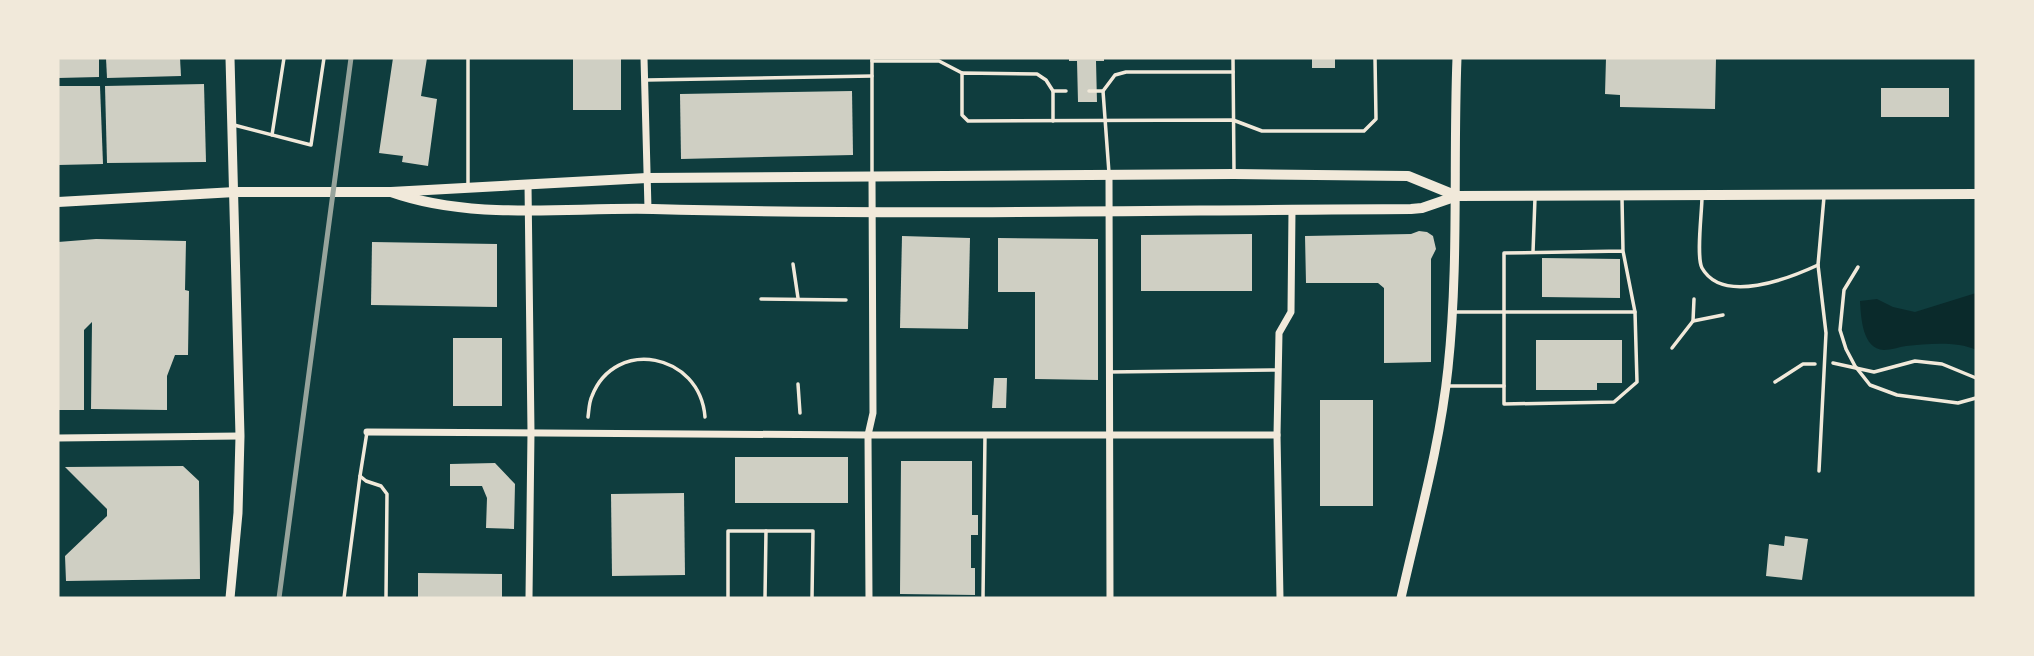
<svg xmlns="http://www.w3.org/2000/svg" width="2034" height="656" font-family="'Sofia Sans Condensed',sans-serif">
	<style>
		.water { fill: #0a2a2b }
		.building { fill: #cfcfc3 }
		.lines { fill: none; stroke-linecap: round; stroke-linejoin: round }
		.path { stroke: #f1e9da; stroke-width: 3.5 }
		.service { stroke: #f1e9da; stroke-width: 3.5 }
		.minor { stroke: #f1e9da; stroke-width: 7 }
		.tertiary { stroke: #f1e9da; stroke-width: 9 }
		.primary { stroke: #f1e9da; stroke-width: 10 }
		.rail { stroke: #97a49c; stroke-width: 5 }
	</style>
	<rect width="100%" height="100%" fill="#0f3d3e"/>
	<path class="water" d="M1976,293V350C1957,341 1927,344 1906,346C1899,347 1891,350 1884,350C1862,349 1861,317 1860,301L1877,299L1893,307L1915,312Z"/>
	<g class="building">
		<path d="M58,58H99V77L58,78Z"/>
		<path d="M106,58H180L181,76L107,78Z"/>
		<path d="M393,58H427L421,96L437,99L428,166L402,162L403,156L379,153Z"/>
		<rect x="573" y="58" width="48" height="52"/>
		<path d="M1069,58H1104V61H1096L1097,102H1078L1077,61H1069Z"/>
		<rect x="1312" y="58" width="23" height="10"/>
		<path d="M1606,58H1716L1715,109L1620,107V95L1605,94Z"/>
		<path d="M204,84L206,162L107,163L105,86Z"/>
		<path d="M58,86H100L103,164L58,165Z"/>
		<rect x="1881" y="88" width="68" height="29"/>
		<path d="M852,91L853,155L681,159L680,94Z"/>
		<path d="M1419,231L1427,232L1433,236L1436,249L1431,259V362L1384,363V288L1378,283H1306L1305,236L1411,234Z"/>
		<path d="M1252,234V291H1141V235Z"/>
		<path d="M902,236L970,238L968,329L900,328Z"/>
		<path d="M998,238L1098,239V380L1035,379V292H998Z"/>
		<path d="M96,239L186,241L185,290L189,291L188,355H175L167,376V410L91,409L92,322L84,330V410H58V242Z"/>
		<path d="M372,242L497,244V307L371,305Z"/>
		<path d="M1542,258L1620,259V298L1542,297Z"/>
		<rect x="453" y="338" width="49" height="68"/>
		<path d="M1536,340H1622V383H1597V390H1536Z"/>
		<path d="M994,378H1007L1006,408H992Z"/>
		<rect x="1320" y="400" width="53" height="106"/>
		<rect x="735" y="457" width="113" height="46"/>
		<path d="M901,461H972V515H978V535H971V568H975V595L900,594Z"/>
		<path d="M495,463L515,484L514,529L486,528L487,498L482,486H450V464Z"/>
		<path d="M183,466L199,481L200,579L66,581L65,556L107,516V509L65,467Z"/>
		<path d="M684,493L685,575L612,576L611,494Z"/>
		<path d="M1785,536L1808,539L1802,580L1766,576L1769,544L1784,546Z"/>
		<path d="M418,573L502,574V598H418Z"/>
	</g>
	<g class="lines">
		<g class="path">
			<path d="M793,264L798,298"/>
			<path d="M1858,267L1844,290L1840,330L1846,349L1855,366L1870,385L1897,395L1958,403L1976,398"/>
			<path d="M761,299L846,300"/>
			<path d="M1693,321L1723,315"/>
			<path d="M1672,348L1693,321L1694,299"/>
			<path d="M1833,363L1874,372L1915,361L1942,364L1976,378"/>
			<path d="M1775,382L1803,364H1815"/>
			<path d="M798,384L800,413"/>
			<path d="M588,417C589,410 589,402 592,396C615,337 700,353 705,417"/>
		</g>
		<g class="service">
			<path d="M872,58V175"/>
			<path d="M1233,58L1234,172"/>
			<path d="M872,61H939L962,73"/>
			<path d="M647,80L872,76"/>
			<path d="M1053,91V121"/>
			<path d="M1066,91H1053L1046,80L1037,74L962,73V115L968,121L1233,120L1262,131H1364L1376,119L1375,58"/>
			<path d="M1089,91H1103L1115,75L1126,72H1233"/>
			<path d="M1103,91L1109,173"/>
			<path d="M234,125L311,145L324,58"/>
			<path d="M272,135L284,58"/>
			<path d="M468,186V58"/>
			<path d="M1702,197C1702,212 1696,257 1702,268C1723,305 1790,278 1818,265"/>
			<path d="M1622,198L1623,251L1635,312L1637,382L1614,402L1504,404V253L1623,251"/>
			<path d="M1533,252L1535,198"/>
			<path d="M1453,312H1635"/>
			<path d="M1109,372L1278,370"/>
			<path d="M1447,386H1504"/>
			<path d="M367,432L360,476L366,481L381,486L387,494L386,598"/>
			<path d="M1819,471L1826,333L1818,265L1824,197"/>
			<path d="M344,598L360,476"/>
			<path d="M728,598V531H813L812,598"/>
			<path d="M765,598L766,531"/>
			<path d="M983,598L985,435"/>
		</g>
		<g class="minor">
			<path d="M644,58L648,209"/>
			<path d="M1109,175L1110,598"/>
			<path d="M528,184L531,432L529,598"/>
			<path d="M367,432L868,435H1277"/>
			<path d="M58,438L240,436"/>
			<path d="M869,598L868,435L873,413L872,176"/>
			<path d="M1280,598L1277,435L1279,333L1291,312L1292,210"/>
		</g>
		<g class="tertiary">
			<path d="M230,58L240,436L238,513L230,598"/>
			<path d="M1401,598C1418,522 1440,446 1448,368C1459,265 1453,161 1457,58"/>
		</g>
		<g class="primary">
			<path d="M391,192C473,221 567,207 653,209C906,216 1158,210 1411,209L1422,208L1457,196L1976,194"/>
			<path d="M58,202L235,192H391L647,178L1234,174L1408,176L1457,196"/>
		</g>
		<path class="rail" d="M279,598L351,58"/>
	</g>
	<rect width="2034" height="656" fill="none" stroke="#f1e9da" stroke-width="119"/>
</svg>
